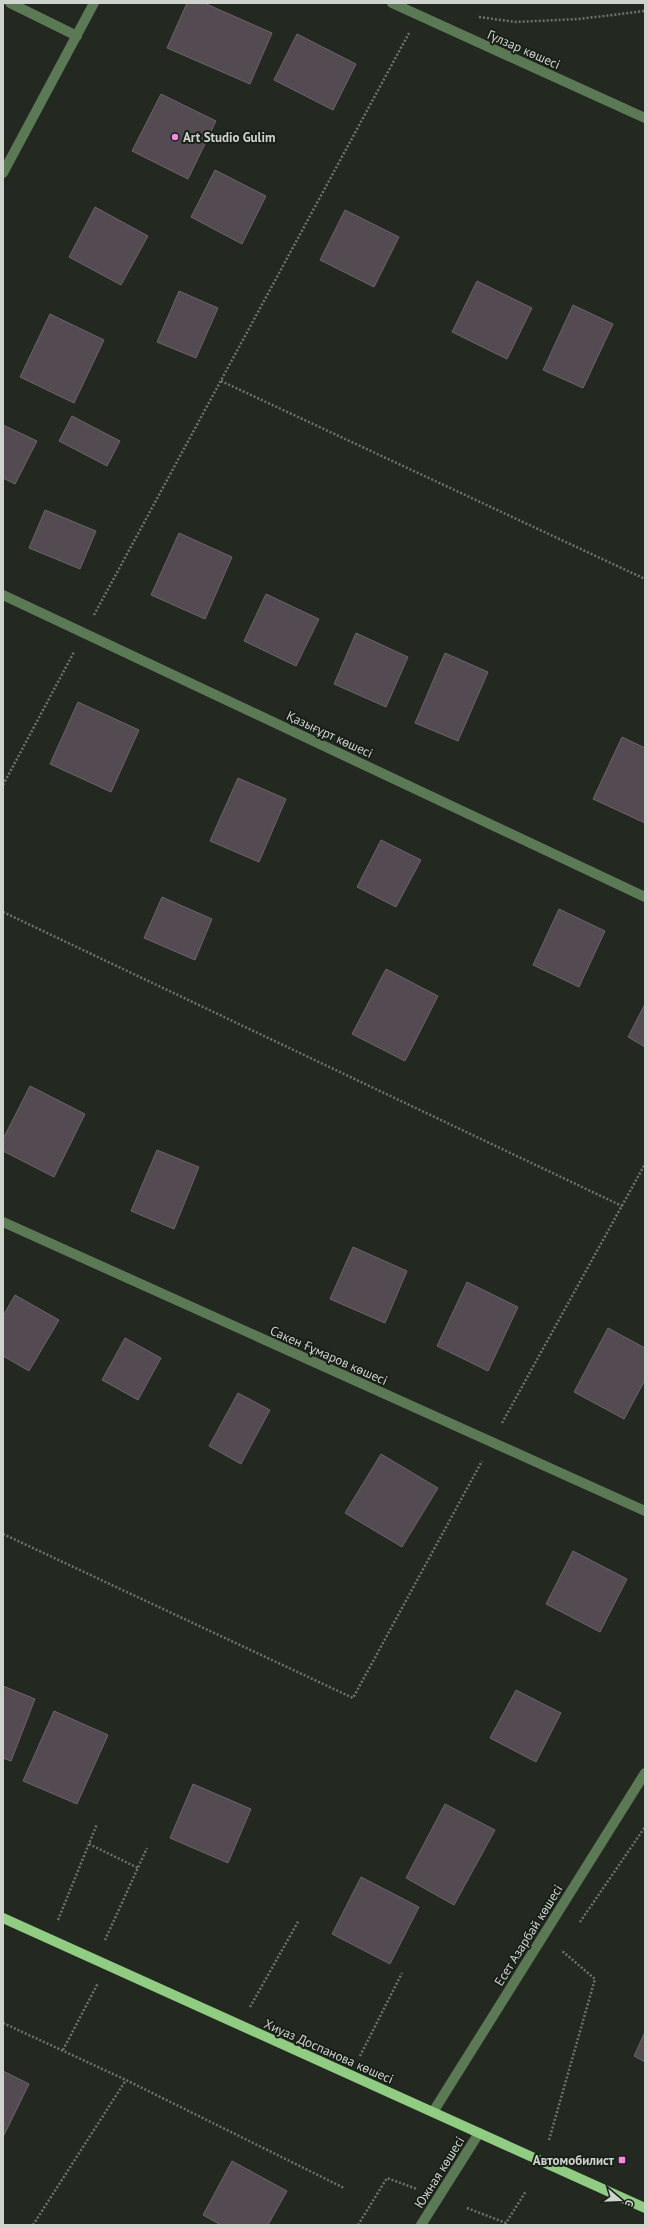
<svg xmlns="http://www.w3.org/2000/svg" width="648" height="2228" font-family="'PT Sans',sans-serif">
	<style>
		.building { fill: #544b52; stroke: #6d636a }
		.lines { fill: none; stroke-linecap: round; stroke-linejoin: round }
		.path { stroke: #6d736c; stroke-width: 2.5; stroke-dasharray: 2 2; stroke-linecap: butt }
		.minor { stroke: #5c7956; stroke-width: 10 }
		.major { stroke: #90cc82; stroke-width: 10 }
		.poi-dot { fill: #fa87e7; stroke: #192018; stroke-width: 1.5 }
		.labels { text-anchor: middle; stroke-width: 4; stroke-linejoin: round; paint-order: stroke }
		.street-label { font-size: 13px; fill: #ced3cd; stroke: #192018 }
		.poi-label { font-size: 13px; font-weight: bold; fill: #ced3cd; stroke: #192018; text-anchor: start }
	</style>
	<rect width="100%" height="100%" fill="#232921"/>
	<g class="building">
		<path d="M187,3H204L272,33L250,84L167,48Z"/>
		<path d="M297,34L356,64L333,110L274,80Z"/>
		<path d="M161,94L216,121L188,179L132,151Z"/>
		<path d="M215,170L266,196L242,244L191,217Z"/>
		<path d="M95,207L148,236L121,285L69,257Z"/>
		<path d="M345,210L399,237L374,287L320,260Z"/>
		<path d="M477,281L532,308L507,359L452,332Z"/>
		<path d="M179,291L218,308L196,358L157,342Z"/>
		<path d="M573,305L613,324L583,388L543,370Z"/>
		<path d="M50,314L104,340L74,403L20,377Z"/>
		<path d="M72,416L120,441L107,466L59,441Z"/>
		<path d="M3,425L37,441L15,484L3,478Z"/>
		<path d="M45,510L96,531L80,569L29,548Z"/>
		<path d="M179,533L232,557L205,619L151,595Z"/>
		<path d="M266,594L319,619L296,666L244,641Z"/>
		<path d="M356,633L408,657L386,707L334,684Z"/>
		<path d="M445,653L488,672L458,741L415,723Z"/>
		<path d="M78,702L139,730L111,792L50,764Z"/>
		<path d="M622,737L645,748V823L593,799Z"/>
		<path d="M238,778L286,799L259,862L210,841Z"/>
		<path d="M381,840L421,860L396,907L357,887Z"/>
		<path d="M162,897L212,919L195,960L144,938Z"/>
		<path d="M559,909L605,931L579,987L533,965Z"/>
		<path d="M386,969L438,996L405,1061L352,1034Z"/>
		<path d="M645,1004V1047L628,1037Z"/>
		<path d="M30,1086L85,1114L54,1177L3,1151V1139Z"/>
		<path d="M157,1150L199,1167L174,1229L131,1211Z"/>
		<path d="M353,1247L407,1271L385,1323L330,1299Z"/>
		<path d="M467,1282L518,1307L488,1371L437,1346Z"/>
		<path d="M15,1295L59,1320L29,1371L3,1356V1316Z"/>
		<path d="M608,1328L645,1348V1380L624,1419L574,1392Z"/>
		<path d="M125,1338L161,1358L138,1400L102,1380Z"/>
		<path d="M238,1393L270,1410L241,1464L209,1446Z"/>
		<path d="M381,1454L438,1488L402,1547L345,1513Z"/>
		<path d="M573,1551L627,1579L600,1632L546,1604Z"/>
		<path d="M3,1686L35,1699L11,1761L3,1758Z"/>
		<path d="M516,1690L561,1713L536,1762L490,1738Z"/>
		<path d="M54,1711L108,1735L77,1804L23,1781Z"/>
		<path d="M193,1784L251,1809L228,1863L170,1838Z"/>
		<path d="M445,1804L495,1830L454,1905L406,1878Z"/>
		<path d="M361,1877L419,1907L390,1964L332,1934Z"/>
		<path d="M645,2032V2062L634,2056Z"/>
		<path d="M3,2071L29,2084L3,2137Z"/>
		<path d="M232,2161L287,2191L268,2225H221L203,2215Z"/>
	</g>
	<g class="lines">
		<g class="path">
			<path d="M479,17L516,22L579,19L645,11"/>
			<path d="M221,381L645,579"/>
			<path d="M94,615L409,33"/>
			<path d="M3,785L74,652"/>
			<path d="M3,912L622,1206"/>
			<path d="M502,1423L645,1164"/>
			<path d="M3,1534L353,1698L482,1461"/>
			<path d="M89,1844L138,1868"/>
			<path d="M58,1920L97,1824"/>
			<path d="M580,1922L645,1827"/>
			<path d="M105,1940L147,1848"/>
			<path d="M250,2007L299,1920"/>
			<path d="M3,2023L126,2080L344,2188"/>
			<path d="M63,2050L98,1983"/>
			<path d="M360,2056L402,1973"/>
			<path d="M549,2140L595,1979L561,1950"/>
			<path d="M467,2208L506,2223L526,2191"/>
			<path d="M33,2225L126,2080"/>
			<path d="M358,2225L387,2178L417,2189"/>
		</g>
		<g class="minor">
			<path d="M10,3L77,36"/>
			<path d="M392,3L645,118"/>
			<path d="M3,173L94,3"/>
			<path d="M3,595L645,897"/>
			<path d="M3,1222L645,1511"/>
			<path d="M433,2112L645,1773"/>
			<path d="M421,2225L479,2133"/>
		</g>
		<path class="major" d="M3,1918L645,2208"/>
	</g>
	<g class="poi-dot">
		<circle cx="175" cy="137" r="4"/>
		<rect x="618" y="2156" width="8" height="8" rx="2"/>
	</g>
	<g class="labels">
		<g class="street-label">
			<text transform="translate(524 49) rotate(24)" y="5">Гүлзар көшесі</text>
			<text transform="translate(330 734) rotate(25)" y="5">Қазығұрт көшесі</text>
			<text transform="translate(329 1355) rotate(24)" y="5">Сакен Ғұмаров көшесі</text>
			<text transform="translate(528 1935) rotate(-58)" y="5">Есет Азарбай көшесі</text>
			<text transform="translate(329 2051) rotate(24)" y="5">Хиуаз Доспанова көшесі</text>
			<text transform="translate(439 2172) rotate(-58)" y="5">Южная көшесі</text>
		</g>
		<g class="poi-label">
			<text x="183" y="142">Art Studio Gulim</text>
			<text x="614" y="2165" text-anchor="end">Автомобилист</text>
		</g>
	</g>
	<rect width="648" height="2228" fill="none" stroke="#ced3cd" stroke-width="8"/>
	<g transform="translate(620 2200) rotate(109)" stroke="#192018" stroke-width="3" paint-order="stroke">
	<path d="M0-3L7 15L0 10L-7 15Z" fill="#ced3cd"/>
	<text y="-6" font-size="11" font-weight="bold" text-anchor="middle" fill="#ced3cd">С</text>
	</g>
</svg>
